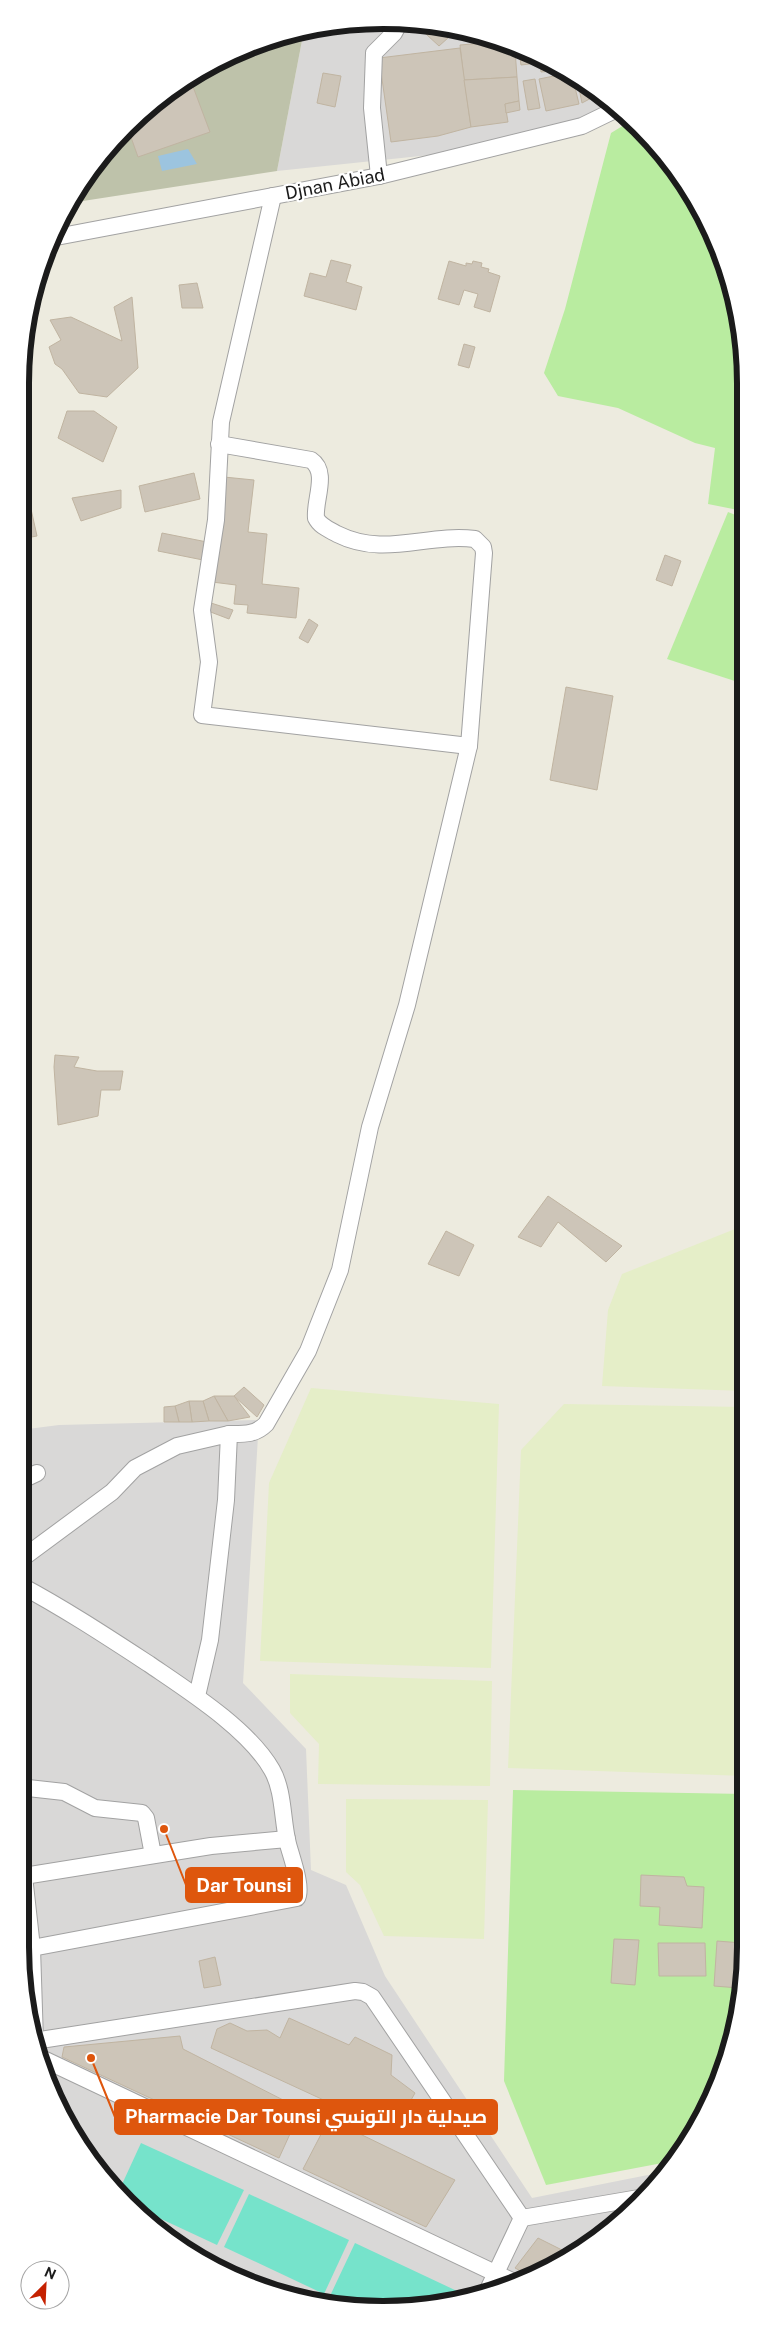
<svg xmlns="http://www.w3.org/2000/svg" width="766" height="2330" font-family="'Public Sans',Cairo,sans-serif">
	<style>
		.residential { fill: #d9d8d7 }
		.construction { fill: #bec2aa }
		.farmland { fill: #e5eec8 }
		.grass { fill: #b9eca0 }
		.pitch { fill: #76e3cb }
		.water { fill: #9cc4df }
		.building { fill: #cdc5b8; stroke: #c0b4a1 }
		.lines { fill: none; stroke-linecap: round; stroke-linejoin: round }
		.minor-casing { stroke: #a2a2a2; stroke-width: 18 }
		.minor { stroke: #fff; stroke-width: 16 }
		.labels { text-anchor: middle; stroke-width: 4.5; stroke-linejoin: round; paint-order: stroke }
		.street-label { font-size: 18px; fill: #1b1b1b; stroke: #fff }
		.rim { fill: none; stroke: #1b1b1b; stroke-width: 6 }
		.leader { fill: none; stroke: #de560d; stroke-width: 2 }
		.callout-dot { fill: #de560d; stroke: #fff; stroke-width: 2 }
		.callout { fill: #de560d; stroke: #de560d; stroke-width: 2 }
		.callout-label { font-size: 19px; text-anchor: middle; font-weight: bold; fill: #fff }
	</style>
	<rect width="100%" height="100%" fill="#edebdf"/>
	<g class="residential">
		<path d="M383,20L454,27L564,68L607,103L590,118L430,155L277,171L304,30Z"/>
		<path d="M259,1420L243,1683L306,1749L311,1870L346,1885L385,1976L532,2198L663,2172L604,2235L544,2272L477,2298L407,2309L336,2307L222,2272L162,2235L110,2187L48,2086L27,2018L20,1947V1430L59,1425Z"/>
	</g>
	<path class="construction" d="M304,30L277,171L70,203L81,181L127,126L182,81L244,48Z"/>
	<g class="farmland">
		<path d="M745,1225V1391L602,1386L608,1310L622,1274Z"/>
		<path d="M311,1388L499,1404L491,1668L260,1661L269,1483Z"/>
		<path d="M564,1404L745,1407L746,1776L508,1768L521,1450Z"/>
		<path d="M290,1674L492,1681L490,1786L318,1784L319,1744L290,1713Z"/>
		<path d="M346,1799L488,1800L484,1939L384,1936L360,1885L346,1872Z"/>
	</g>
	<g class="grass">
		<path d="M629,122L656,143L709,223L743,335V511L708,504L715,448L695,443L618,408L558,396L544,373L565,309L611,133Z"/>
		<path d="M728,512L743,518L744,684L667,659Z"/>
		<path d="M513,1790L746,1794V1947L739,2018L718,2086L685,2148L673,2161L546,2185L504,2081Z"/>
	</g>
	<g class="pitch">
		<path d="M141,2143L244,2190L217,2245L129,2204L118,2193Z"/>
		<path d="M249,2194L349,2240L324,2294L224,2247Z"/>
		<path d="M355,2243L457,2291L452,2302L407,2309L349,2307L329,2298Z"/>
	</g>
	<path class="water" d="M188,149L197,164L162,171L158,156Z"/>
	<g class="building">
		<path d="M414,23L454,27L458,29L439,46Z"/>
		<path d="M495,42L515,50L517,77L464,80L460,45Z"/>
		<path d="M460,48L471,127L438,136L391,142L379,58Z"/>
		<path d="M519,52L537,58L538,63L521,65Z"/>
		<path d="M540,59L564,68L565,70L541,72Z"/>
		<path d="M323,73L341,76L335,107L317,103Z"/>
		<path d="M569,73L572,75L579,104L546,111L539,79Z"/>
		<path d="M517,77L519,101L505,104L508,122L471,127L464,80Z"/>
		<path d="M535,79L540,108L528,110L523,81Z"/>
		<path d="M577,79L597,95L582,103Z"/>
		<path d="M192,84L210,132L138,157L127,126L166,93Z"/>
		<path d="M519,101L520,110L506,113L505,104Z"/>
		<path d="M331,260L351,265L346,282L362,287L356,310L304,296L310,273L326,277Z"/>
		<path d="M449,261L466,266V263L472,264L473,261L482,263L481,267L489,269L488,272L500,276L490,312L474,307L478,294L464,290L459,305L438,299Z"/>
		<path d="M197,283L203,308H182L179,285Z"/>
		<path d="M132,297L138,368L107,397L79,393L62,369L55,364L49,347L61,340L50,320L71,317L122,341L114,307Z"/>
		<path d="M464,344L475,347L469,368L458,365Z"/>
		<path d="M67,411H94L117,427L103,462L58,438Z"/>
		<path d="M194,473L200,499L145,512L139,486Z"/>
		<path d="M224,477L254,480L248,532L267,534L262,584L299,588L296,618L247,613L248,605L234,604L236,585L212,582Z"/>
		<path d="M121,490V508L81,521L72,498Z"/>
		<path d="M31,509L37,536L20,539V511Z"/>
		<path d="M162,533L207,542L203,560L158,551Z"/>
		<path d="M665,555L681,561L672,586L656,580Z"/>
		<path d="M211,603L233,610L229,619L208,611Z"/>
		<path d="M309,619L318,625L308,643L299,638Z"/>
		<path d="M566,687L613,696L597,790L550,780Z"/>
		<path d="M55,1055L79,1057L74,1067L97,1071H123L120,1090H101L98,1116L58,1125L54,1067Z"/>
		<path d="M548,1196L622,1246L606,1262L558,1222L541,1247L518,1237Z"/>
		<path d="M446,1231L474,1245L459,1276L428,1264Z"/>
		<path d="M244,1387L264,1405L257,1417L234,1396Z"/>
		<path d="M214,1396H234L250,1417L228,1421Z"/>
		<path d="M214,1396L228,1421H209L203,1401Z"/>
		<path d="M189,1401H203L209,1421L192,1422Z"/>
		<path d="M189,1401L192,1422H179L175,1406Z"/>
		<path d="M175,1406L179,1422H164V1407Z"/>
		<path d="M641,1875L684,1877L687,1886L704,1887L702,1928L659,1925L660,1907L640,1906Z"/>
		<path d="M614,1939L639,1940L635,1985L611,1983Z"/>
		<path d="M717,1941L742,1943L739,1988L714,1986Z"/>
		<path d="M658,1943H705L706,1976H659Z"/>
		<path d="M215,1957L221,1985L204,1988L199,1961Z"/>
		<path d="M289,2018L349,2045L355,2037L392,2055L391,2075L415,2093L393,2132L211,2048L217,2029L230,2023L247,2031L267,2030L280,2038Z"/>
		<path d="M180,2036L183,2049L291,2104L300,2112L279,2158L62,2057L64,2047Z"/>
		<path d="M329,2119L455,2180L426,2227L303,2169Z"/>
		<path d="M538,2238L572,2255L532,2277L515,2268Z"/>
	</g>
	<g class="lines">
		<defs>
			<g id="minor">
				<path d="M379,176L372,108L374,53L394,33L400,22"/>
				<path d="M273,196L221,422L216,520L202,610L209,662L202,715L469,746"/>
				<path d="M51,238L379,176L582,126L615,110"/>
				<path d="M219,444L311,460C329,472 314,500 316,518C320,526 328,529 337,534C385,558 426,533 475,539L483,547L484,553L469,746L407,1005L370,1127L340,1270L308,1351L266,1424C255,1435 244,1434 229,1434"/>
				<path d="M20,1481L37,1473"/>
				<path d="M20,1560L112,1492L135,1468L177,1446L229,1434L226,1500L210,1640L197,1696"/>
				<path d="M20,1585C65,1609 106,1636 149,1664C187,1690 249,1729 272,1770C284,1791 282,1820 288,1844C291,1856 303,1888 297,1898L32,1948"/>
				<path d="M20,1790L28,1788L64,1792L95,1808L142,1813L146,1818L153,1855"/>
				<path d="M20,1840L32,1948L35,2041"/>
				<path d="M24,1876L211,1846L287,1839"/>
				<path d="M34,2041L355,1991L363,1992L372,1997L522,2218L639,2198"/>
				<path d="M39,2057L516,2283"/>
				<path d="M486,2294L522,2218"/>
			</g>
		</defs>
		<use href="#minor" class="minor-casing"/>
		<use href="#minor" class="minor"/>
	</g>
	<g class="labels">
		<g class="street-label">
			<text transform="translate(335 184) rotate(-11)" y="6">Djnan Abiad</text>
		</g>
	</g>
	<path d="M0 0H766V2330H0ZM383 29H383A354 354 0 0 1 737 383V1947A354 354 0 0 1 383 2301H383A354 354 0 0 1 29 1947V383A354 354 0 0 1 383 29Z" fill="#fff" fill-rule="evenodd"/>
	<path class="rim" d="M383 29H383A354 354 0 0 1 737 383V1947A354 354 0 0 1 383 2301H383A354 354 0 0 1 29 1947V383A354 354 0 0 1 383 29Z"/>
	<path class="leader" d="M164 1829L186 1885M91 2058L115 2117"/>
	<g class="callout-dot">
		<circle cx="164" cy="1829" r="5"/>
		<circle cx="91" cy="2058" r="5"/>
	</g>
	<g class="callout">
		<rect x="186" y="1868" width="116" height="34" rx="5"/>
		<rect x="115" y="2100" width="382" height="34" rx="5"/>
	</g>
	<g class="callout-label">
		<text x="244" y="1892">Dar Tounsi</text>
		<text x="306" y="2123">Pharmacie Dar Tounsi صيدلية دار التونسي</text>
	</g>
	<g transform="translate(45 2285) rotate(24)"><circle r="24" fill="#ffffff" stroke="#a4a4a4"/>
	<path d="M0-4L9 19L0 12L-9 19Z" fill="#c52100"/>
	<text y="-8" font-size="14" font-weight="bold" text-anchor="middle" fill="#1b1b1b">N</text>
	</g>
</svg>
